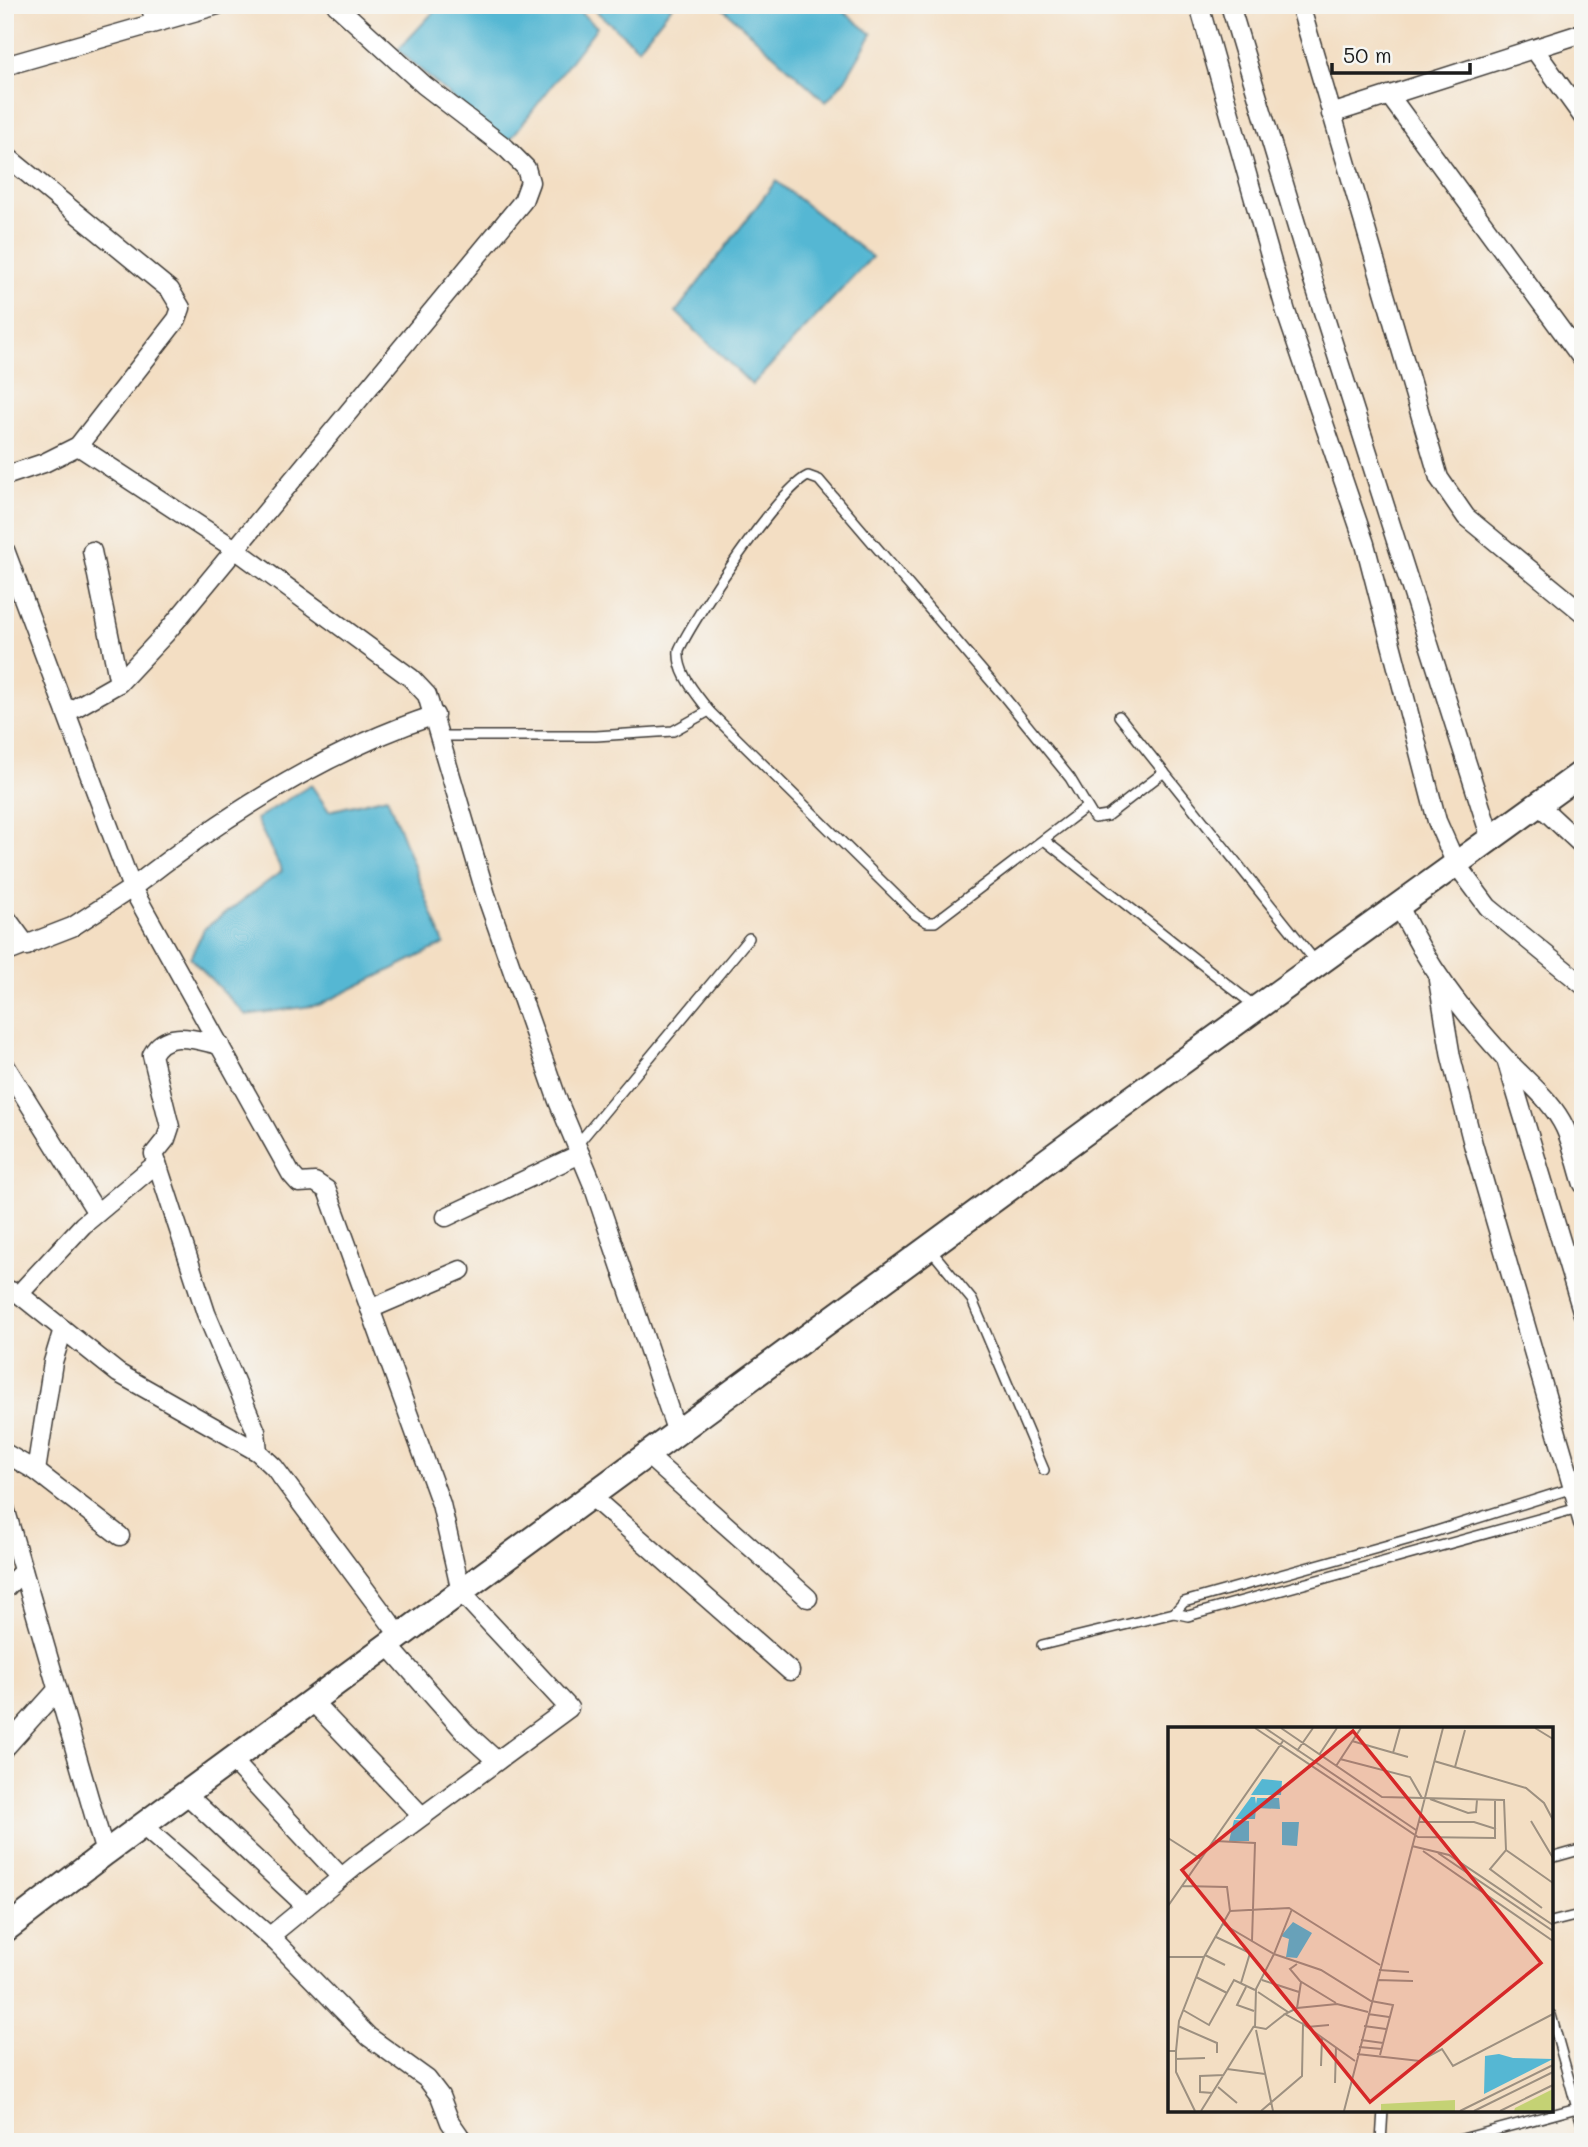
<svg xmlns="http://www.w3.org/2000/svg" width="1588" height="2147" font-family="Mali,sans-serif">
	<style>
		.water { fill: #55b7d3; stroke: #386a78; stroke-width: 2 }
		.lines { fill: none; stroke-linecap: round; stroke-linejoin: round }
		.lane-casing { stroke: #3c3935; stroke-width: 12 }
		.street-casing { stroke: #3c3935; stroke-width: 21 }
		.secondary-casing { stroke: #3c3935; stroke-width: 28 }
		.lane { stroke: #fff; stroke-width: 9 }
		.street { stroke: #fff; stroke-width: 18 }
		.secondary { stroke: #fff; stroke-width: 24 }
		.inset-road { fill: none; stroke: #9d9080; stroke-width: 2 }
		.view { fill: #d62828; fill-opacity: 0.15; stroke: #d62828; stroke-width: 3.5 }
		.inset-edge { fill: none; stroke: #1c1c1c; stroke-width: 3.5 }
	</style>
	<rect width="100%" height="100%" fill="#f6f6f2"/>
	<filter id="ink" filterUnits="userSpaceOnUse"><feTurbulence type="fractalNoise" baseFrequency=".0143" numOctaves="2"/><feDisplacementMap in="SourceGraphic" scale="14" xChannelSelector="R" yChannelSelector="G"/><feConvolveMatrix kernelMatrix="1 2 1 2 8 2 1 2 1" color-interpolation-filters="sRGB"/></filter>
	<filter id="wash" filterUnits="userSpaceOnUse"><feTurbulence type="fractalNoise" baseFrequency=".00686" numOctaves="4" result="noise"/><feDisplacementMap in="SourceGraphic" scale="28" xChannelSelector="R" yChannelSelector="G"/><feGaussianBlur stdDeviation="1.57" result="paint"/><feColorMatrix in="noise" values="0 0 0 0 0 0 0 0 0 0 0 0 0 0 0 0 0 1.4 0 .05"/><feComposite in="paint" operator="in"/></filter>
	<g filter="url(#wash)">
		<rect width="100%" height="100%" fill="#f3dec3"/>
		<g class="water">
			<path d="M440,5H572L597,27L506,145L398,50Z"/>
			<path d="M589,5H673L638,48Z"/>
			<path d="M719,5H835L872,34L845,80L826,102Z"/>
			<path d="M776,181L872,257L752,385L676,312Z"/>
			<path d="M311,785L329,811L387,797L444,944L319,1005L246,1015L190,958L204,929L282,871L256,819Z"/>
		</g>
	</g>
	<g filter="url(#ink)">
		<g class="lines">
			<defs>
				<g id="lane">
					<path d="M709,711C696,693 677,674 679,650C694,617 779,489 808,476L819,480L1002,694L1070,778L1094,818L1107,816L1164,772"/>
					<path d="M1119,716L1316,962"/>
					<path d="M440,736H596L673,731L709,711L916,915L927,922H935L1085,808"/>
					<path d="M1044,840L1256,1007"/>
					<path d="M576,1146L749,938"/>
					<path d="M930,1249L972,1300L1044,1470"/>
					<path d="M1174,1613L1184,1602L1424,1535L1573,1488"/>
					<path d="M1042,1645L1174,1613L1188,1616L1578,1508"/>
					<path d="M1551,1858L1583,1849"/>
					<path d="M1551,1922L1583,1914"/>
					<path d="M1551,2015L1577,2108L1583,2106"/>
					<path d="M1381,2142L1383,2110"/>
					<path d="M1451,2142L1577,2108L1583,2127"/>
				</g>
				<g id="street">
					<path d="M150,5L155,22"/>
					<path d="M1199,5L1286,312L1365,544L1437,821L1456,864L1488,907L1583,985"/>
					<path d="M1230,5L1312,277L1491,839"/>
					<path d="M1300,5L1439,478L1466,517L1583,613"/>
					<path d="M1534,49L1583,117"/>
					<path d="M5,66L218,5"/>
					<path d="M1389,95L1583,360"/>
					<path d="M1331,114L1583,33"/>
					<path d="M5,155L170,290L181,308L177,319L78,446L44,463L5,476"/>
					<path d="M78,446L235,549L411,678L427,695L486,895L558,1101L593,1185L677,1433"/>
					<path d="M5,550L132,888C222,817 326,751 435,715"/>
					<path d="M92,551L119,683"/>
					<path d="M68,712L119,683L166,633L523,201L530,182L526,168L506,148L424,85L336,5"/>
					<path d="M1539,805L1583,846"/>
					<path d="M1399,906C1428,967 1460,1009 1506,1059C1526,1081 1552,1100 1565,1128C1573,1145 1577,1166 1583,1184"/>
					<path d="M5,916L27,946"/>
					<path d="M5,953L72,927L132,888L291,1174L299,1183L315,1182L327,1190L441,1504L461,1592L569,1708L359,1863L270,1936"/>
					<path d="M1438,980L1451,1057L1473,1144L1583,1523"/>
					<path d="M220,1045C196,1040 166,1028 152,1055L170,1127L166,1139L154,1154L206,1313L256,1431L258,1452"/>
					<path d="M1506,1059L1583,1314"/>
					<path d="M5,1065L97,1213"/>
					<path d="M446,1217L580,1154"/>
					<path d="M5,1289L19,1294L118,1373L258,1452L274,1467L400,1636"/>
					<path d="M19,1294L83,1225L157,1163"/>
					<path d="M370,1309L461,1270"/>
					<path d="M5,1453L36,1471L120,1536"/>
					<path d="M647,1455L808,1598"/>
					<path d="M36,1471L53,1362L63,1329"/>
					<path d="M591,1496L790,1671"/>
					<path d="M5,1508L105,1853"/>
					<path d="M5,1589L23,1571"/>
					<path d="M388,1645L464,1731L497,1761"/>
					<path d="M312,1701L422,1816"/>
					<path d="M5,1748L57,1690"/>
					<path d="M232,1760L341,1877"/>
					<path d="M186,1794L306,1906"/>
					<path d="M143,1826L276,1942L369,2037L427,2079L440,2096L450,2122L464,2142"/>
				</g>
				<path id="secondary" d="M5,1930L105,1853L1124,1104L1583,772"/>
			</defs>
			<use href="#lane" class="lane-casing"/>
			<use href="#street" class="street-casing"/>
			<use href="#secondary" class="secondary-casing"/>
			<use href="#lane" class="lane"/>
			<use href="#street" class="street"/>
			<use href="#secondary" class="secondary"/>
		</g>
	</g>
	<g transform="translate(1168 1727)">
		<rect width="385" height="385" fill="#f3dec3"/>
		<path d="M385,362V384H346L347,381ZM287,373V384H213V377Z" fill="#c4d274"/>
		<path d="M94,52L114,54L113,68H83ZM83,70H87L88,77L89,71H111L112,82L88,81L87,92H67ZM66,93L81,94V114H61ZM114,95H131L129,119L114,118ZM125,195L144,206L129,231L118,230L121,212L113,209ZM331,327L345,331L385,332L316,367L317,329Z" fill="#55b7d3"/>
		<path class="inset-road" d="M87,1L250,110L327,111V73M97,1L248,103M113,1L214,70L336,73L338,123M367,1L385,12M184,14L240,30M129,24L145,1M225,26L232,1M151,28L169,1M172,32L242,50L254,71M266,34L358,61L376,76L385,93M168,39L193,1M287,40L297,3M262,72L300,86L308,85L309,73M363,94L385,131M250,95H306L328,102M0,111L33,132M47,114L87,116L84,214M244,119L281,128L385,198M255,124L385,214M270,126L385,204M0,179L115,14M374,181L322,142L338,123L385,156M62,184L121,181L212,238M55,197L106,227L124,182M48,210L82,226L73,256M37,228L57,238M0,230H36M129,237L122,242L132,254L168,276M211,243L241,245M28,250L59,266M94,253L131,265M209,253L245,254M78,260L69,278L86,284M90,265L120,285M129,281L133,255M15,283L41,298L66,253L87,263M117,287L98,302L87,300L88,262L106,227L153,243L203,274L225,278L212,328M200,287L221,290M135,297L117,287L129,281L169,277L200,285M10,299L49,316V326M196,299L218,302M139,300L161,298M88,303L105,384M193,313L215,316M191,320L214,322M0,324H8L11,294L36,230L62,184L59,160L14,159M8,324V332L37,331M189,327L252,334L274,322L285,339L385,287M8,332V345L27,384M153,339L154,311M59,342L97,347M167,356L168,320M50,360L69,376M45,366L32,365V349L56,348M33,384L86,299M93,384L134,349L135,297L187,334M176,384L275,1M292,384L385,338M306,384L385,345M332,384L385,358"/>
		<path class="view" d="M185,4L373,236L202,375L14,143Z"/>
		<rect width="385" height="385" class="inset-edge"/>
	</g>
	<rect width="1588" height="2147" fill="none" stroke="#f6f6f2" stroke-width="28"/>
	<path d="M1332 63v10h138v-10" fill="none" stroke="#1c1c1c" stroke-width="3.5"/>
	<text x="1343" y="63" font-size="21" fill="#1c1c1c" stroke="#f6f6f2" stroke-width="5" paint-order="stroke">50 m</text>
</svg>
